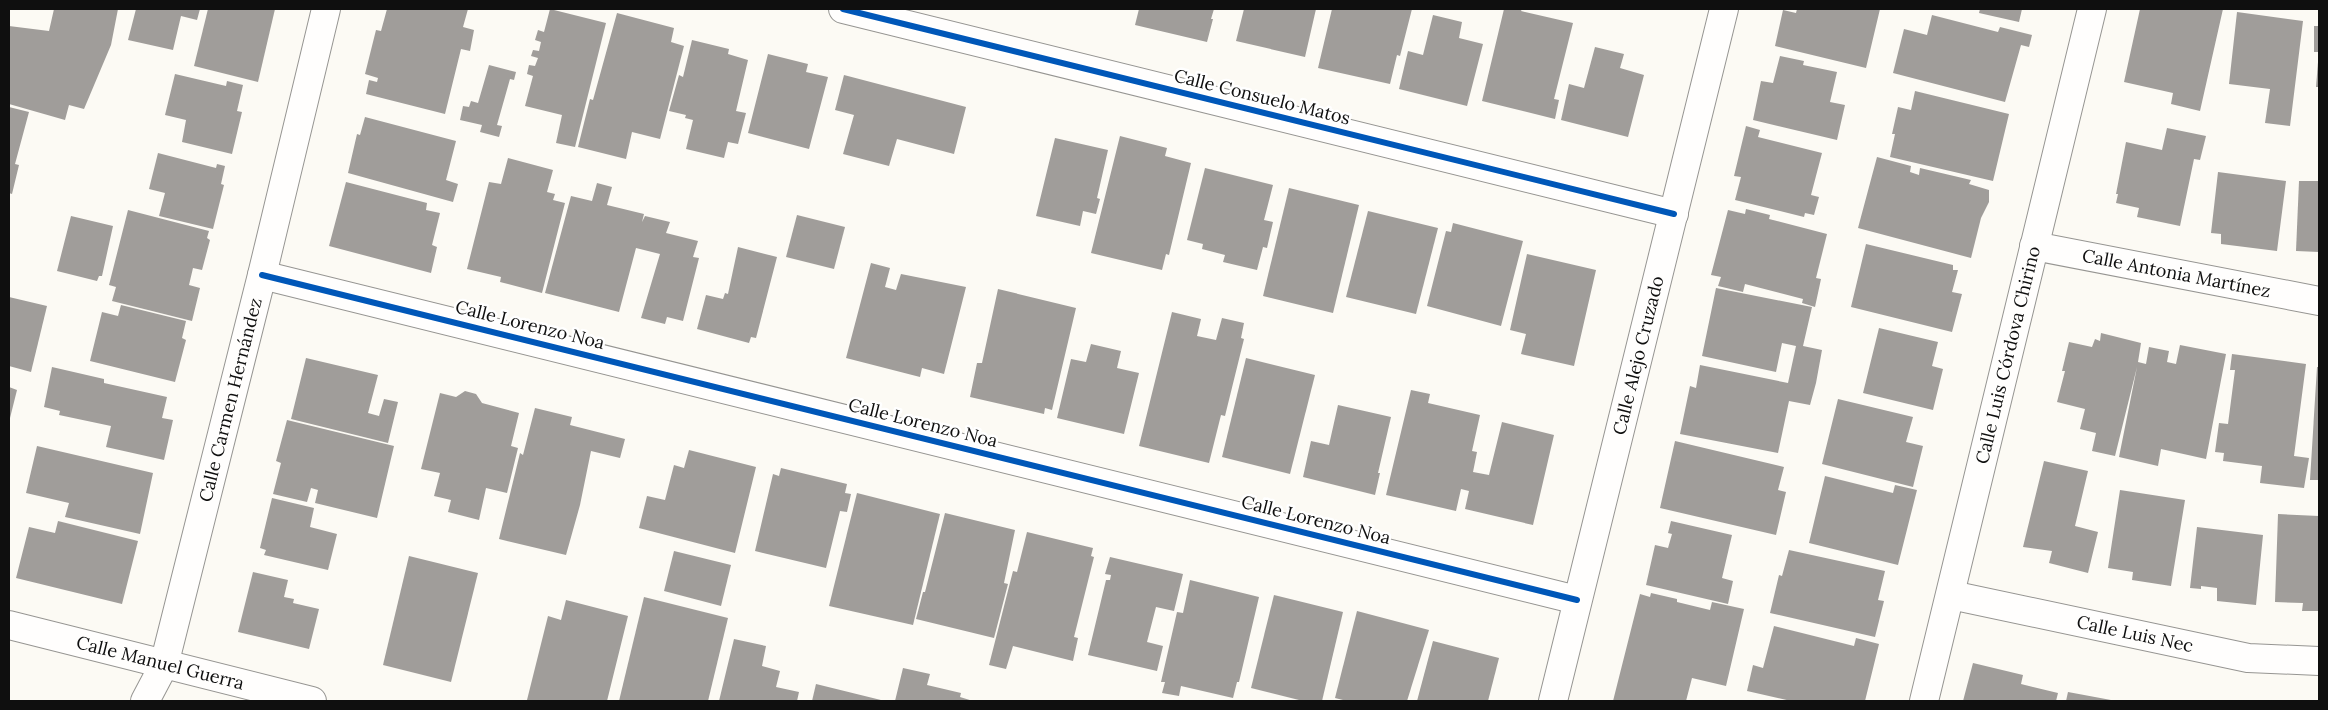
<svg xmlns="http://www.w3.org/2000/svg" width="2328" height="710" font-family="Lora,serif">
	<style>
		.building { fill: #a09d9a }
		.lines { fill: none; stroke-linecap: round; stroke-linejoin: round }
		.street-casing { stroke: #969592; stroke-width: 30 }
		.street { stroke: #fffefd; stroke-width: 28 }
		.cycleway-casing { stroke: #fff; stroke-width: 9 }
		.cycleway { stroke: #0057b8; stroke-width: 6 }
		.labels { text-anchor: middle; stroke-width: 5; stroke-linejoin: round; paint-order: stroke }
		.street-label { font-size: 18px; fill: #0f0f0f; stroke: #fff }
	</style>
	<rect width="100%" height="100%" fill="#fcfaf4"/>
	<g class="building">
		<path d="M54,9H118L111,45L84,109L69,105L65,120L9,104V26L49,31Z"/>
		<path d="M136,9H200L197,20L181,16L173,50L128,40Z"/>
		<path d="M208,9H275L258,82L194,66Z"/>
		<path d="M387,9H468L463,27L474,30L470,51L461,49L445,114L366,94L369,80L377,82L378,78L365,74L376,30L381,31Z"/>
		<path d="M550,9L606,23L575,147L556,143L562,115L525,106L533,76L527,74L529,65L535,66L538,58L531,56L533,50L539,51L541,42L535,40L538,30L544,32Z"/>
		<path d="M1139,9H1214L1211,19H1213L1207,42L1135,25Z"/>
		<path d="M1244,9H1316L1305,57L1236,41Z"/>
		<path d="M1332,9H1412L1400,56L1397,55L1390,84L1318,68Z"/>
		<path d="M1504,9H1522L1521,11L1573,23L1554,99L1559,100L1555,119L1482,101Z"/>
		<path d="M1797,9H1880L1866,68L1775,46L1783,10L1796,13Z"/>
		<path d="M1980,9H2022L2019,22L1979,13Z"/>
		<path d="M2140,9H2223L2200,111L2171,104L2173,93L2124,82Z"/>
		<path d="M2237,12L2303,21L2290,126L2265,123L2270,89L2229,84Z"/>
		<path d="M617,13L674,28L671,42L684,46L660,139L632,132L626,159L578,147L590,99L593,100Z"/>
		<path d="M1433,15L1462,22L1459,38L1483,44L1467,106L1399,89L1408,51L1423,55Z"/>
		<path d="M1932,15L1998,32L2000,27L2032,35L2029,47L2021,45L2005,102L1893,73L1904,29L1927,35Z"/>
		<rect x="2314" y="26" width="5" height="26"/>
		<path d="M692,40L729,49L728,54L748,60L736,111L746,113L738,144L728,142L724,158L686,149L693,120L685,118L686,115L669,111L679,75L683,77Z"/>
		<path d="M1595,47L1624,54L1620,68L1644,75L1628,137L1561,120L1569,84L1584,88Z"/>
		<path d="M768,54L808,64L806,72L828,77L809,149L748,133Z"/>
		<path d="M1780,56L1804,61L1803,65L1837,72L1830,102L1845,105L1837,140L1753,120L1761,81L1773,83Z"/>
		<path d="M2318,62H2319V87H2316Z"/>
		<path d="M489,65L516,72L514,80L510,79L497,125L502,126L499,137L480,132L482,125L460,120L463,106L469,107L471,101L478,103Z"/>
		<path d="M175,74L226,86L227,81L243,85L237,111L242,112L232,154L182,142L186,120L165,115Z"/>
		<path d="M844,75L966,107L954,154L897,139L889,166L843,154L854,115L835,110Z"/>
		<path d="M1915,91L2009,114L1993,181L1890,157L1895,134H1892L1898,107L1911,110Z"/>
		<path d="M9,107L29,112L15,164L19,165L12,194L9,193Z"/>
		<path d="M365,117L456,141L446,180L458,184L453,202L348,173L357,134L360,135Z"/>
		<path d="M1746,126L1760,130L1758,137L1822,153L1811,195L1819,197L1814,215L1805,213L1804,217L1735,200L1741,177L1734,176Z"/>
		<path d="M2167,128L2206,136L2200,160L2194,159L2180,226L2137,217L2139,208L2116,203L2118,194H2116L2126,142L2162,150Z"/>
		<path d="M1120,136L1167,148L1165,156L1191,163L1169,255L1166,254L1162,270L1091,253Z"/>
		<path d="M1055,138L1108,150L1097,198L1100,199L1096,214L1083,211L1080,226L1036,216Z"/>
		<path d="M158,153L216,168L217,164L225,166L221,184L224,185L213,229L159,216L165,193L149,189Z"/>
		<path d="M1877,157L1911,166L1910,172L1919,175L1920,168L1971,180L1969,184L1989,190V202L1981,218L1971,258L1858,228Z"/>
		<path d="M508,158L553,170L547,192L555,194L553,200L565,203L542,293L500,282L501,277L467,269L489,182L501,184Z"/>
		<path d="M1205,168L1273,185L1264,220L1273,222L1267,248L1263,247L1257,270L1223,262L1225,255L1202,249L1203,244L1187,240Z"/>
		<path d="M2218,172L2286,181L2277,251L2221,244V234L2211,233Z"/>
		<path d="M2299,181H2319V252L2296,251Z"/>
		<path d="M346,182L427,203L426,210L440,213L432,245L437,247L431,273L329,246Z"/>
		<path d="M597,183L612,187L607,205L644,214L642,222L645,216L670,222L666,233L698,241L693,257L699,258L683,321L667,317L665,324L641,318L660,254L636,248L619,312L545,293L571,196L592,201Z"/>
		<path d="M1289,188L1359,205L1333,313L1263,296Z"/>
		<path d="M1746,209L1770,215L1769,219L1827,234L1816,278L1821,279L1815,307L1802,303L1803,299L1745,284L1743,292L1718,286L1721,277L1711,275L1728,210L1745,214Z"/>
		<path d="M128,210L209,231L207,238L210,240L202,270L193,268L189,285L200,288L192,321L112,301L116,287L109,285Z"/>
		<path d="M1368,211L1438,228L1416,314L1346,297Z"/>
		<path d="M797,215L845,227L834,269L786,257Z"/>
		<path d="M71,216L113,226L102,276H99L97,281L57,271Z"/>
		<path d="M1453,223L1523,241L1501,326L1427,306L1446,231L1451,232Z"/>
		<path d="M1866,244L1953,265V270H1958L1952,292L1962,294L1952,332L1851,307Z"/>
		<path d="M738,247L777,257L756,338L751,337L749,343L697,329L706,295L723,299L725,293L728,294Z"/>
		<path d="M1527,254L1596,270L1574,366L1521,354L1526,334L1510,330Z"/>
		<path d="M871,263L890,268L885,287L896,290L901,274L966,287L944,374L922,368L920,377L846,358Z"/>
		<path d="M1716,288L1812,307L1803,346L1822,350L1816,383L1810,405L1789,401L1778,453L1680,434L1690,386L1696,388L1700,365L1788,383L1796,346L1782,343L1776,372L1702,356Z"/>
		<path d="M998,289L1076,308L1052,410L1045,408L1044,414L970,397L977,363H982Z"/>
		<path d="M9,297L47,306L31,372L9,366Z"/>
		<path d="M121,305L186,321L182,338L186,340L175,382L90,361L102,312L118,316Z"/>
		<path d="M1172,312L1201,319L1197,336L1216,340L1222,318L1244,323L1241,338L1244,339L1225,416L1221,415L1209,463L1139,446Z"/>
		<path d="M1879,328L1938,342L1932,366L1943,369L1933,410L1863,393Z"/>
		<path d="M2101,333L2141,343L2138,362L2146,364L2149,347L2169,351L2167,362L2176,364L2180,345L2226,354L2206,459L2161,449L2158,466L2119,457L2137,367L2115,456L2092,451L2096,433L2080,429L2085,409L2057,402L2065,371H2062L2069,342L2092,347L2095,339L2100,341Z"/>
		<path d="M1091,344L1121,351L1117,368L1139,373L1124,434L1057,418L1071,359L1086,362Z"/>
		<path d="M2232,354L2306,364L2294,456L2309,458L2304,488L2260,483L2262,466L2223,461L2224,453L2215,452L2219,423L2228,424L2235,370H2230Z"/>
		<path d="M306,358L378,375L368,413L379,416L384,399L398,402L388,443L291,419Z"/>
		<path d="M1246,358L1315,375L1290,474L1222,457Z"/>
		<path d="M52,367L104,379V383L167,397L162,418L173,420L164,460L106,447L111,426L59,415L60,411L44,407Z"/>
		<path d="M2317,367H2319V480H2310Z"/>
		<path d="M9,387L17,390L9,422Z"/>
		<path d="M1411,390L1430,394L1428,403L1480,415L1472,451L1477,452L1473,472L1489,475L1502,422L1554,435L1533,525L1465,509L1469,491L1461,489L1456,511L1386,495Z"/>
		<path d="M465,391L476,394L482,403L519,413L511,446L518,448L507,493L486,488L479,520L448,512L451,500L434,496L440,473L421,469L440,393L456,397Z"/>
		<path d="M1838,399L1913,417L1906,442L1923,446L1913,487L1822,464Z"/>
		<path d="M1338,405L1391,417L1378,473H1380L1375,495L1303,477L1311,441L1329,445Z"/>
		<path d="M535,408L572,417L570,425L625,439L620,458L591,451L580,505L566,555L499,539L520,453L523,455Z"/>
		<path d="M287,420L394,446L377,518L315,503L318,490L311,488L307,502L273,494L281,463L276,461Z"/>
		<path d="M1675,441L1784,467L1778,490L1786,492L1776,535L1660,508Z"/>
		<path d="M37,446L153,473L140,534L65,517L69,503L26,493Z"/>
		<path d="M689,450L756,467L735,553L639,528L647,496L665,500L674,465L684,468Z"/>
		<path d="M2044,461L2088,471L2075,526L2098,532L2088,573L2049,563L2052,551L2023,547Z"/>
		<path d="M781,468L847,484L845,493L851,494L847,512L840,511L826,568L755,551L773,474L779,476Z"/>
		<path d="M1825,476L1893,493L1895,485L1917,490L1898,565L1809,543Z"/>
		<path d="M2120,490L2185,500L2171,586L2132,580L2133,572L2108,568Z"/>
		<path d="M857,493L940,514L913,625L829,606Z"/>
		<path d="M272,498L314,508L310,527L337,534L328,570L264,555L266,550L260,548Z"/>
		<path d="M945,513L1015,530L1004,583L1008,584L994,638L916,619L923,592H925Z"/>
		<path d="M2278,514L2319,516V611H2302L2303,603L2275,602Z"/>
		<path d="M58,521L138,541L122,604L16,578L29,527L55,533Z"/>
		<path d="M1671,521L1732,535L1722,578L1733,581L1728,604L1646,585L1655,545L1668,548L1672,534L1668,533Z"/>
		<path d="M2197,527L2263,535L2256,605L2217,601V588L2201,586V589L2190,588Z"/>
		<path d="M1027,532L1093,548L1091,556L1094,557L1074,637L1078,638L1073,661L1013,646L1006,669L989,665L1013,571L1017,572Z"/>
		<path d="M1789,550L1885,571L1878,600L1884,601L1875,637L1770,613L1779,575L1782,576Z"/>
		<path d="M674,551L731,565L721,606L664,591Z"/>
		<path d="M409,556L478,573L451,682L383,665Z"/>
		<path d="M1110,557L1183,574L1174,611L1156,607L1147,642L1163,646L1157,671L1088,655L1106,580H1110L1111,575L1105,574Z"/>
		<path d="M253,572L288,580L284,597L294,599L293,603L319,609L309,649L238,632Z"/>
		<path d="M1190,580L1259,597L1239,682H1237L1233,698L1181,686L1179,696L1162,693L1165,682H1161L1177,612L1183,613Z"/>
		<path d="M1651,593L1677,599V602L1710,610L1712,602L1744,609L1726,686L1692,678L1686,701H1613L1640,594L1650,597Z"/>
		<path d="M1274,595L1343,612L1322,701H1303L1251,688Z"/>
		<path d="M644,597L728,618L708,701H619Z"/>
		<path d="M566,600L628,616L607,701L527,700L548,616L561,620Z"/>
		<path d="M1357,611L1429,630L1407,701H1347L1335,698Z"/>
		<path d="M1774,626L1854,646L1856,638L1879,644L1865,701H1791L1747,691L1753,665L1763,668Z"/>
		<path d="M734,639L766,646L762,666L780,671L776,687L799,692L797,701H719Z"/>
		<path d="M1433,641L1499,658L1488,701H1417Z"/>
		<path d="M1973,663L2023,675L2021,684L2058,693L2056,701H1963Z"/>
		<path d="M903,668L930,674L927,685L961,693L960,697L973,701H895Z"/>
		<path d="M816,684L885,701H812Z"/>
		<path d="M2068,692L2111,700V701H2066Z"/>
	</g>
	<g class="lines">
		<defs>
			<g id="street">
				<path d="M843,9L1674,214"/>
				<path id="s1" d="M2034,246L2319,301"/>
				<path d="M262,275L1577,600"/>
				<path id="s2" d="M1951,595L2248,658L2319,661"/>
				<path id="s3" d="M9,625L312,701"/>
				<path id="s4" d="M145,701L164,665L262,275L326,9"/>
				<path id="s5" d="M1553,701L1724,9"/>
				<path id="s6" d="M1924,701L2092,9"/>
			</g>
		</defs>
		<use href="#street" class="street-casing"/>
		<use href="#street" class="street"/>
		<defs>
			<g id="cycleway">
				<path d="M843,9L1674,214"/>
				<path d="M262,275L1577,600"/>
			</g>
		</defs>
		<use href="#cycleway" class="cycleway-casing"/>
		<use href="#cycleway" class="cycleway"/>
	</g>
	<g class="labels">
		<g class="street-label">
			<text transform="translate(1262 97) rotate(14)" y="6">Calle Consuelo Matos</text>
			<text dy="6" stroke="none"><textPath href="#s1" startOffset="145">Calle Antonia Martínez</textPath></text>
			<text transform="translate(530 325) rotate(14)" y="6">Calle Lorenzo Noa</text>
			<text dy="6" stroke="none"><textPath href="#s5" startOffset="356">Calle Alejo Cruzado</textPath></text>
			<text dy="6" stroke="none"><textPath href="#s6" startOffset="356">Calle Luis Córdova Chirino</textPath></text>
			<text dy="6" stroke="none"><textPath href="#s4" startOffset="314">Calle Carmen Hernández</textPath></text>
			<text transform="translate(923 423) rotate(14)" y="6">Calle Lorenzo Noa</text>
			<text transform="translate(1316 520) rotate(14)" y="6">Calle Lorenzo Noa</text>
			<text dy="6" stroke="none"><textPath href="#s2" startOffset="188">Calle Luis Nec</textPath></text>
			<text dy="6" stroke="none"><textPath href="#s3" startOffset="156">Calle Manuel Guerra</textPath></text>
		</g>
	</g>
	<rect width="2328" height="710" fill="none" stroke="#0f0f0f" stroke-width="20"/>
</svg>
